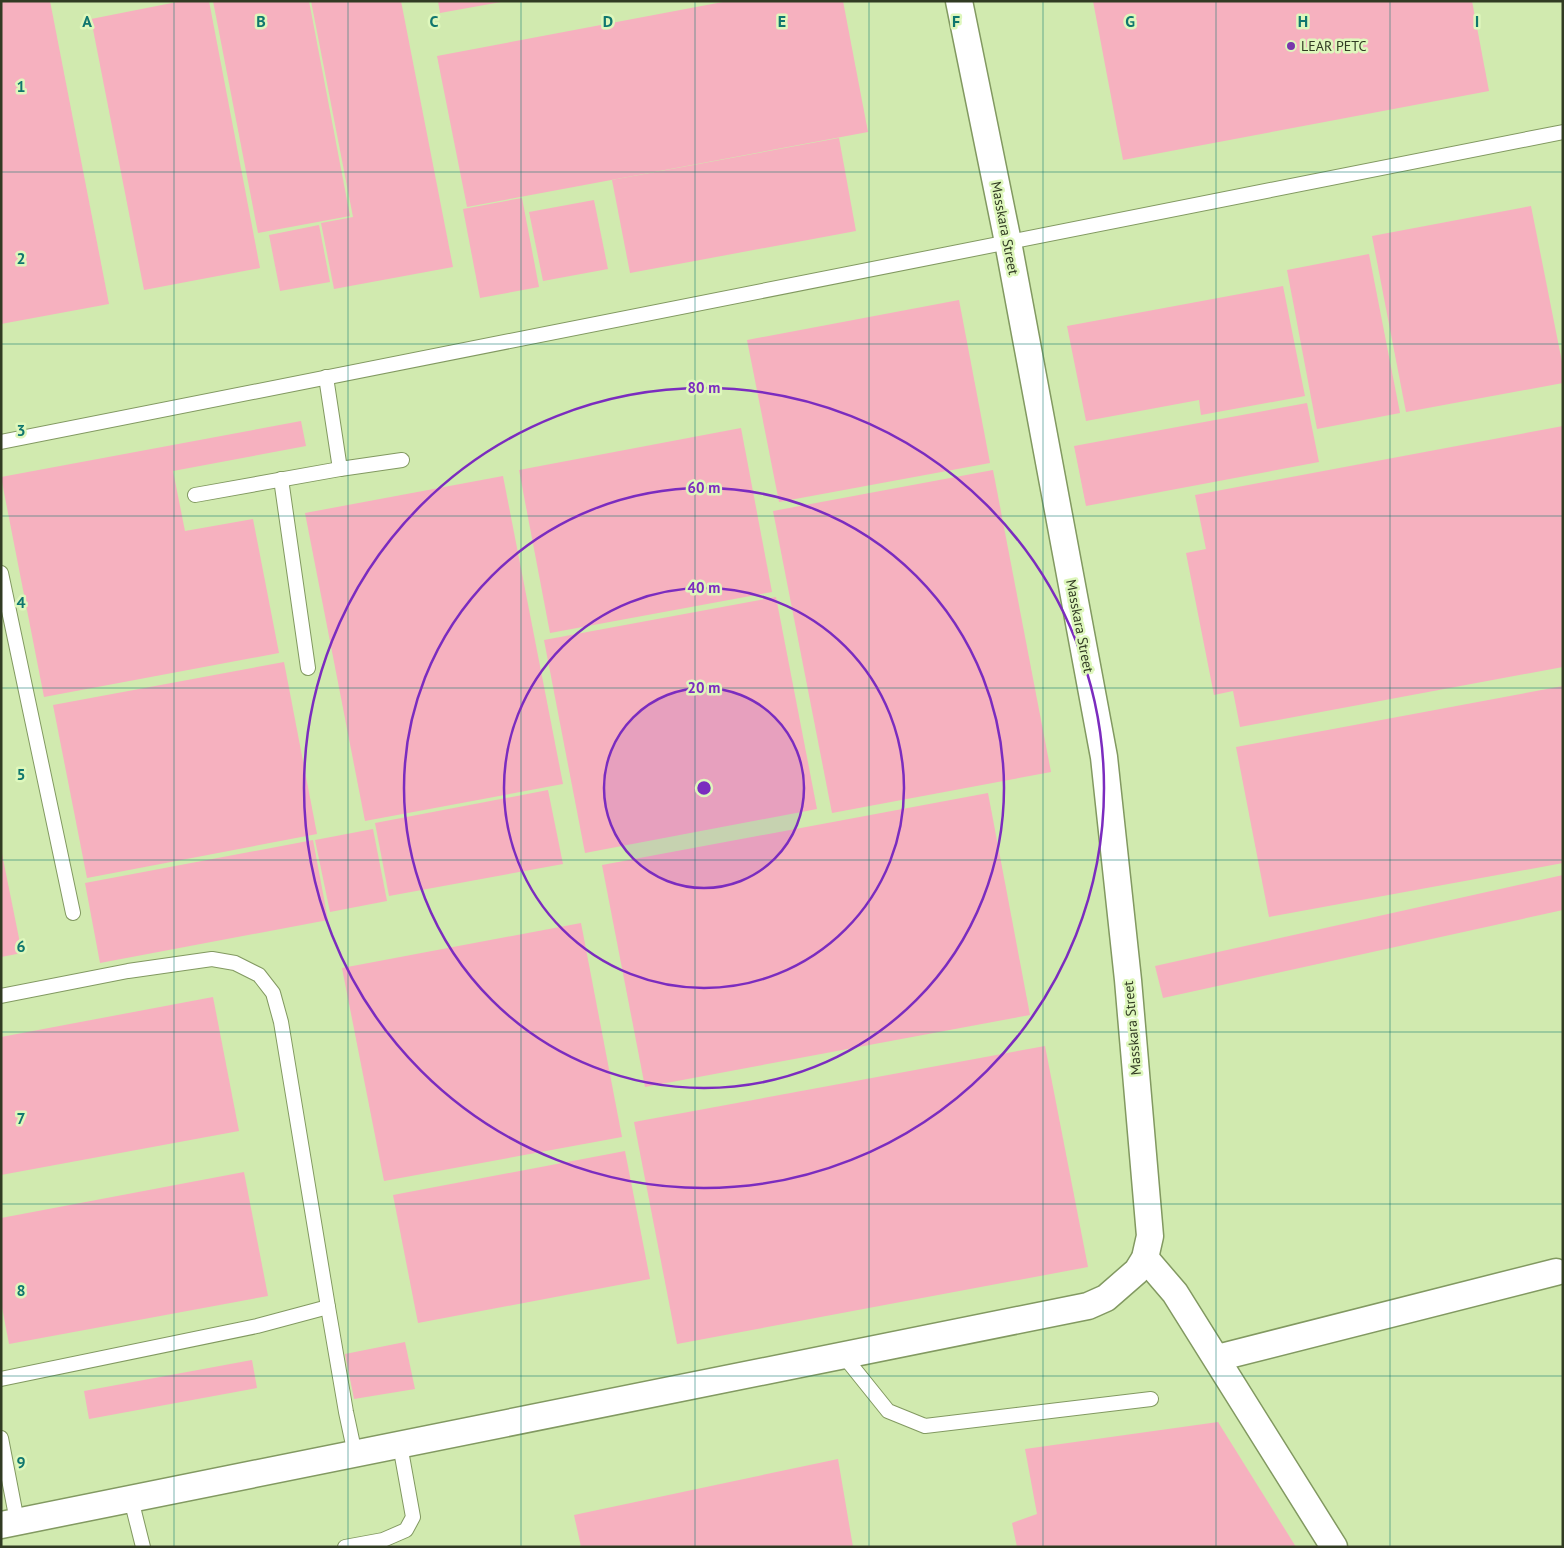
<svg xmlns="http://www.w3.org/2000/svg" width="1564" height="1548" font-family="'PT Sans',sans-serif">
	<style>
		.building { fill: #f6b1bf }
		.lines { fill: none; stroke-linecap: round; stroke-linejoin: round }
		.lane-casing { stroke: #829961; stroke-width: 16 }
		.street-casing { stroke: #829961; stroke-width: 29 }
		.lane { stroke: #fff; stroke-width: 14 }
		.street { stroke: #fff; stroke-width: 26 }
		.grid { fill: none; stroke: #0f766e; stroke-width: 1; stroke-opacity: 0.55 }
		.ring { fill: none; stroke: #7b2cbf; stroke-width: 2.5 }
		.poi-dot { fill: #7837ab; stroke: #def7bc; stroke-width: 2 }
		.labels { text-anchor: middle; stroke-width: 5; stroke-linejoin: round; paint-order: stroke }
		.poi-label { font-size: 14px; fill: #313b23; stroke: #def7bc; text-anchor: start }
		.street-label { font-size: 14px; fill: #313b23; stroke: #def7bc }
		.grid-label { font-size: 16px; text-anchor: middle; font-weight: bold; fill: #0f766e; stroke: #def7bc; stroke-width: 5; stroke-linejoin: round; paint-order: stroke }
		.centre { fill: #7b2cbf; stroke: #def7bc; stroke-width: 2.5 }
		.ring-label { font-size: 15px; text-anchor: middle; font-weight: bold; fill: #7b2cbf; stroke: #def7bc; stroke-width: 5; stroke-linejoin: round; paint-order: stroke }
	</style>
	<rect width="100%" height="100%" fill="#d1eaaf"/>
	<g class="building">
		<path d="M1,1H50L109,304L1,324Z"/>
		<path d="M182,1H209L260,268L144,290L91,19Z"/>
		<path d="M213,1H309L350,216L258,233Z"/>
		<path d="M311,1H401L453,267L334,289L321,223L353,217Z"/>
		<path d="M438,1H501V2L440,13Z"/>
		<path d="M728,1H843L868,132L467,207L437,56Z"/>
		<path d="M1093,1H1472L1489,91L1123,160Z"/>
		<path d="M839,138L856,231L630,273L612,180Z"/>
		<path d="M522,198L539,287L480,298L463,209Z"/>
		<path d="M594,200L608,269L543,281L529,212Z"/>
		<path d="M1531,206L1563,367V383L1406,412L1372,236Z"/>
		<path d="M319,225L330,282L280,291L269,235Z"/>
		<path d="M1369,254L1400,413L1317,429L1287,270Z"/>
		<path d="M1283,286L1305,396L1201,415L1199,400L1086,421L1067,326Z"/>
		<path d="M959,300L990,463L779,502L747,340Z"/>
		<path d="M1307,403L1319,462L1086,506L1074,446Z"/>
		<path d="M301,421L306,446L173,471L185,531L253,519L279,653L44,697L1,477Z"/>
		<path d="M1563,426V667L1240,727L1233,691L1214,695L1186,553L1206,549L1195,495Z"/>
		<path d="M741,428L772,592L550,633L519,470Z"/>
		<path d="M993,470L1051,772L832,813L773,511Z"/>
		<path d="M503,476L563,784L365,821L305,513Z"/>
		<path d="M776,597L817,809L585,853L544,640Z"/>
		<path d="M284,662L317,834L87,878L53,705Z"/>
		<path d="M1563,686V863L1269,917L1236,747Z"/>
		<path d="M548,790L563,864L389,896L375,823Z"/>
		<path d="M988,793L1030,1015L645,1087L602,865Z"/>
		<path d="M373,829L387,901L330,912L315,840Z"/>
		<path d="M313,840L328,920L100,963L85,883Z"/>
		<path d="M1,849L22,953L1,957Z"/>
		<path d="M1563,875V910L1163,998L1155,966Z"/>
		<path d="M581,923L622,1137L384,1181L342,968Z"/>
		<path d="M213,997L239,1131L1,1175V1037Z"/>
		<path d="M1045,1046L1088,1267L677,1344L634,1122Z"/>
		<path d="M625,1151L650,1279L418,1323L393,1195Z"/>
		<path d="M244,1172L268,1296L9,1344L1,1302V1218Z"/>
		<path d="M405,1342L415,1389L354,1399L345,1354Z"/>
		<path d="M252,1360L257,1388L89,1419L84,1391Z"/>
		<path d="M1218,1422L1296,1547H1017L1012,1523L1037,1514L1025,1449Z"/>
		<path d="M838,1459L853,1547H581L574,1515Z"/>
	</g>
	<g class="lines">
		<defs>
			<g id="lane">
				<path d="M326,377L340,469"/>
				<path d="M1,442L1563,132"/>
				<path d="M281,479L308,668"/>
				<path d="M195,495L340,469L402,460"/>
				<path d="M1,573L73,913"/>
				<path d="M1,996L128,971L212,959L235,963L259,975L273,993L281,1022L328,1307L257,1326L1,1379"/>
				<path d="M328,1307L346,1412L355,1454"/>
				<path d="M843,1355L888,1411L925,1426L1151,1399"/>
				<path d="M1,1438L17,1521"/>
				<path d="M131,1499L143,1547"/>
				<path d="M345,1547L383,1540L406,1530L413,1517L400,1445"/>
			</g>
			<g id="street">
				<path d="M1145,1258L1175,1293L1334,1547"/>
				<path d="M1217,1358L1556,1272"/>
				<path d="M1,1525L1088,1306L1106,1298L1137,1271L1145,1258L1150,1236L1128,980L1104,757L1008,242L959,1"/>
			</g>
		</defs>
		<use href="#lane" class="lane-casing"/>
		<use href="#street" class="street-casing"/>
		<use href="#lane" class="lane"/>
		<use href="#street" class="street"/>
	</g>
	<path class="grid" d="M174,1V1547M348,1V1547M521,1V1547M695,1V1547M869,1V1547M1043,1V1547M1216,1V1547M1390,1V1547M1,172H1563M1,344H1563M1,516H1563M1,688H1563M1,860H1563M1,1032H1563M1,1204H1563M1,1376H1563"/>
	<circle cx="704" cy="788" r="100" fill="#7b2cbf" fill-opacity=".12"/>
	<g class="ring">
		<circle cx="704" cy="788" r="100"/>
		<circle cx="704" cy="788" r="200"/>
		<circle cx="704" cy="788" r="300"/>
		<circle cx="704" cy="788" r="400"/>
	</g>
	<circle class="poi-dot" cx="1291" cy="46" r="5"/>
	<g class="labels">
		<g class="poi-label">
			<text x="1301" y="51">LEAR PETC</text>
		</g>
		<g class="street-label">
			<text transform="translate(1005 228) rotate(79)" y="5">Masskara Street</text>
			<text transform="translate(1080 626) rotate(79)" y="5">Masskara Street</text>
			<text transform="translate(1132 1028) rotate(-95)" y="5">Masskara Street</text>
		</g>
	</g>
	<g class="grid-label">
		<text x="87" y="27">A</text>
		<text x="261" y="27">B</text>
		<text x="434" y="27">C</text>
		<text x="608" y="27">D</text>
		<text x="782" y="27">E</text>
		<text x="956" y="27">F</text>
		<text x="1130" y="27">G</text>
		<text x="1303" y="27">H</text>
		<text x="1477" y="27">I</text>
		<text x="21" y="92">1</text>
		<text x="21" y="264">2</text>
		<text x="21" y="436">3</text>
		<text x="21" y="608">4</text>
		<text x="21" y="780">5</text>
		<text x="21" y="952">6</text>
		<text x="21" y="1124">7</text>
		<text x="21" y="1296">8</text>
		<text x="21" y="1468">9</text>
	</g>
	<circle cx="704" cy="788" r="8" class="centre"/>
	<g class="ring-label">
		<text x="704" y="393">80 m</text>
		<text x="704" y="493">60 m</text>
		<text x="704" y="593">40 m</text>
		<text x="704" y="693">20 m</text>
	</g>
	<rect width="1564" height="1548" fill="none" stroke="#313b23" stroke-width="5"/>
</svg>
